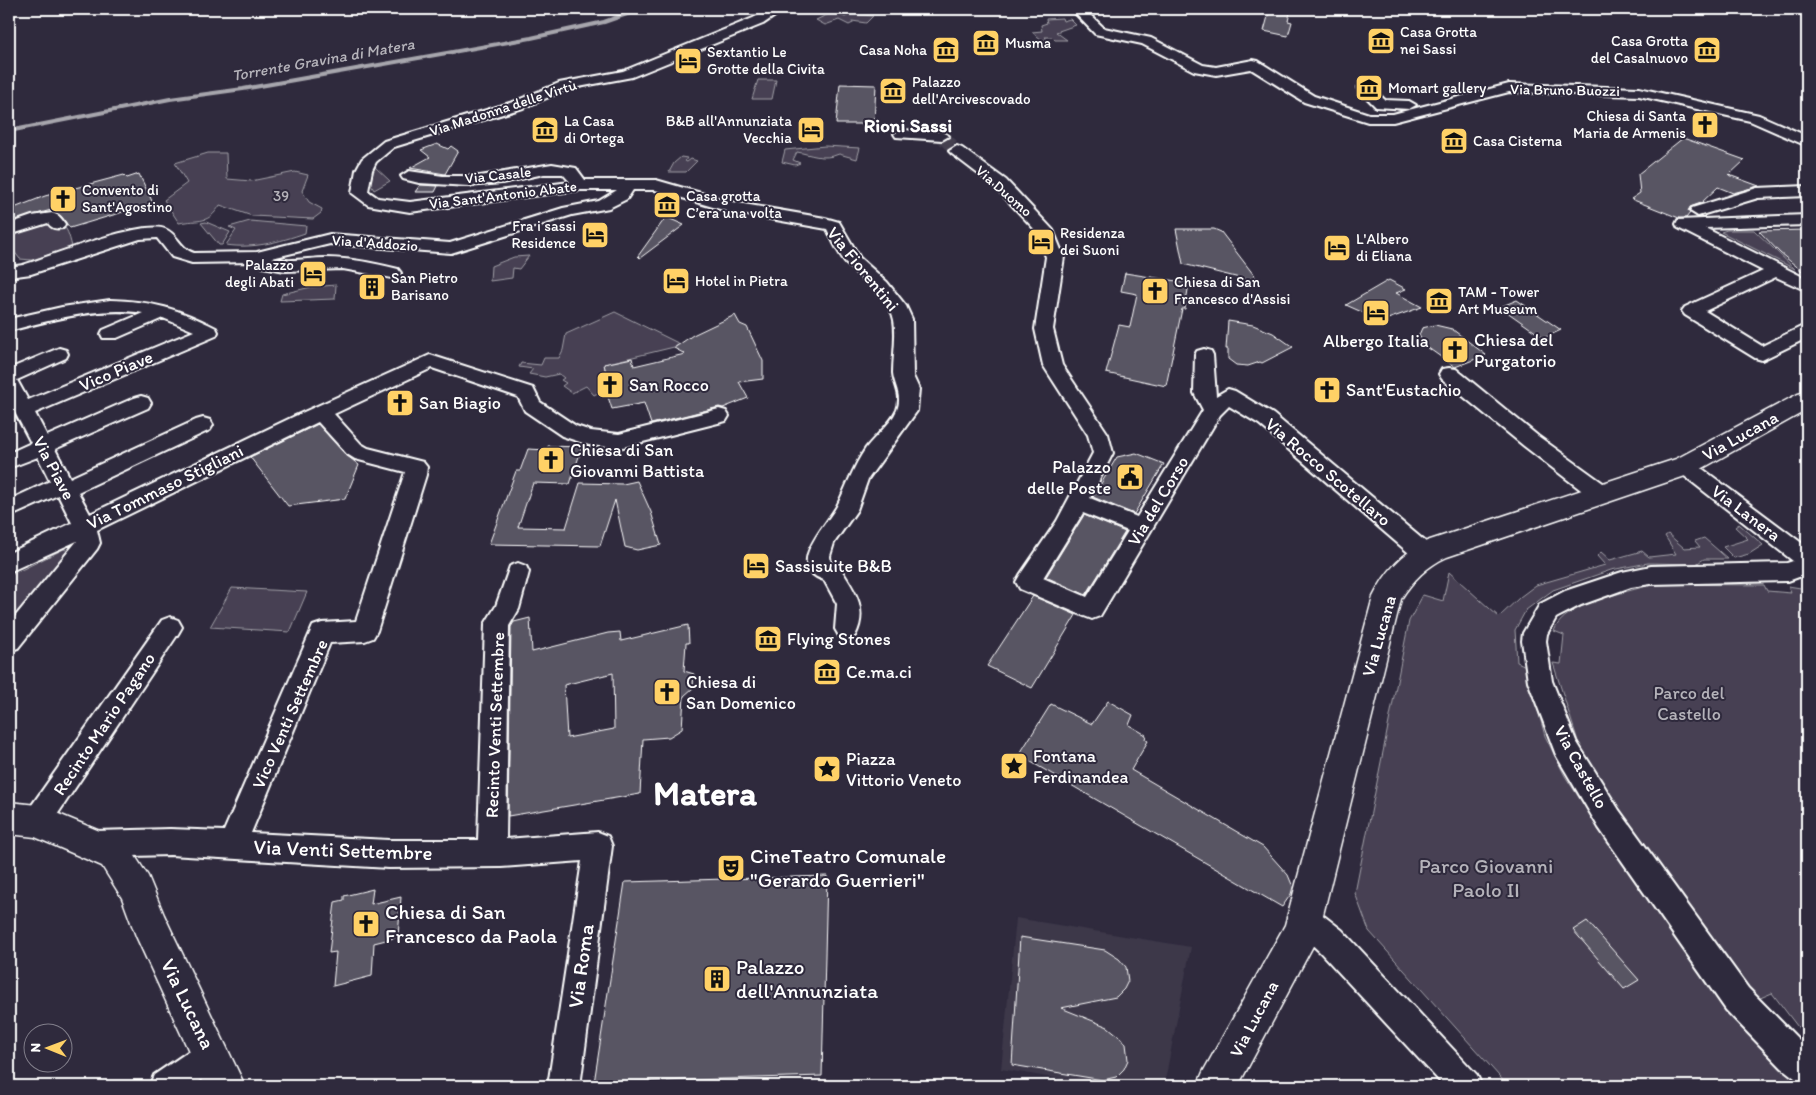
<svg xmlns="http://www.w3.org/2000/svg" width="1816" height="1095" font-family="Itim,sans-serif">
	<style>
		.built { fill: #3c3749 }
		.green { fill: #464152; stroke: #a2a0a8 }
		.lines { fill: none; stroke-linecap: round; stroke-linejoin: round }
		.stream { stroke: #a7a6ad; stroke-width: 4 }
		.building { fill: #595564; stroke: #fff; fill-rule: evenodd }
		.minor-tunnel { stroke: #443f50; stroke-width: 14; stroke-dasharray: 14 7; stroke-linecap: butt }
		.minor-casing { stroke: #fff; stroke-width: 4 }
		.tertiary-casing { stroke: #fff; stroke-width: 3 }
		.minor { fill: #2f2a3d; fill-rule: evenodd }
		.tertiary { fill: #2f2a3d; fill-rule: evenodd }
		.labels { text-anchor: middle; stroke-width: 4; stroke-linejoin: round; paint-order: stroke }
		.far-poi-label { font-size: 15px; fill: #fff; stroke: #2f2a3d; text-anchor: start }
		.far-street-label { font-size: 15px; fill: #fff; stroke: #2f2a3d }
		.far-park-label { font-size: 15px; fill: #b5b3ba; stroke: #2f2a3d }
		.far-water-label { font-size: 16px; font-style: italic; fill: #b6b4bb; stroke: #2f2a3d }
		.street-label { font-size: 18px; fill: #fff; stroke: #2f2a3d }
		.poi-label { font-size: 18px; fill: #fff; stroke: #2f2a3d; text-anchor: start }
		.park-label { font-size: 18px; fill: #b5b3ba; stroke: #2f2a3d }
		.far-district-label { font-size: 19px; font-weight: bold; fill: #fff; stroke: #2f2a3d }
		.near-street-label { font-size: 21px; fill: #fff; stroke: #2f2a3d }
		.near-poi-label { font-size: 21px; fill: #fff; stroke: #2f2a3d; text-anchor: start }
		.near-park-label { font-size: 21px; fill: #b5b3ba; stroke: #2f2a3d }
		.near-town-label { font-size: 34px; font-weight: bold; fill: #fff; stroke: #2f2a3d }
	</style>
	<rect width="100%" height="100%" fill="#2f2a3d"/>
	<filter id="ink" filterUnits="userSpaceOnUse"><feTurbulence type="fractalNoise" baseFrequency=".02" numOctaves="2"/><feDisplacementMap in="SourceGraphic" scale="10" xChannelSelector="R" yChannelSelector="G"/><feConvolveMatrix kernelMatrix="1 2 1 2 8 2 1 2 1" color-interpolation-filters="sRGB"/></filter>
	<g filter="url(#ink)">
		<path class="built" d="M1016,918L1191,947L1164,1086H1099L1001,1069Z"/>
		<g class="green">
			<path d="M833,12L845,17L851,14L873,16L866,23L852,21L853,23L849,25L839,20L825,25L816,20Z"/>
			<path d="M1062,18L1063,21L1070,19L1076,25L1056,32L1067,40H1055L1052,37H1045L1048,40H1042L1032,32L1042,31L1041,25L1047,23L1046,19Z"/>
			<path d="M758,80H776L772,99H752Z"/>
			<path d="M825,146L860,148L857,159L839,154C823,161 810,154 797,152L793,160L800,163L795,165L782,162L785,150Z"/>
			<path d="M208,153H226L227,179L251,181L295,172L308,175L302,191L309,202L322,209L321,213L313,219L252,216L220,205C208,225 200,219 179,223L164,200L187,183L175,163Z"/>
			<path d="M681,157L687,158L685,161L687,162L691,159L697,161L686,172H669L674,163Z"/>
			<path d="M375,167L390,181L374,190L370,183Z"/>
			<path d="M38,221C63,223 66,221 72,247L32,260L20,259L9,245V232Z"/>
			<path d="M250,221L306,226L305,233C279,242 253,249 226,245L236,230L229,227Z"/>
			<path d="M206,222L230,232L222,245H219L201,223Z"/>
			<path d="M1727,230H1754L1795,269L1721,232Z"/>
			<path d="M529,256L519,269L513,268L512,278L490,281L491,266L514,257Z"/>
			<path d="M336,285L335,299L280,301L282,294L311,287Z"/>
			<path d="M615,312L680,344L674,347L604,364L608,382L606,383L607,388L594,395L586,386L572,393L562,386L566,383L561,380L564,378L559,374L545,377L529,374L533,369L519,367L521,363L541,365L544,358H559L563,350L566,334Z"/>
			<path d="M1739,524L1763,545L1749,554L1734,558L1723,547L1748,539L1735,527Z"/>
			<path d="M1668,534L1684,548L1700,547L1695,541L1704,538L1728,559H1704L1696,564L1648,563L1611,570L1553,590L1526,610L1515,630L1517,662L1526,666L1545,736L1565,776L1591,816L1706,981L1766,1050L1807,1086H1508L1369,931L1355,893L1409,621L1423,595L1443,601L1449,572L1499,617L1520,597L1536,585L1605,565L1597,556L1601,552L1610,560L1642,551L1649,557L1676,554L1665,536Z"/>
			<path d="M64,549L71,552L9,627V576Z"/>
			<path d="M1653,584L1764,585L1767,591L1791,593L1788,586L1807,589V1039L1772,993L1758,999L1732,974L1584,760L1553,663L1561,664L1564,635L1554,631C1564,603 1626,593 1653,584Z"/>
			<path d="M232,588L307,592L290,632L210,627Z"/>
		</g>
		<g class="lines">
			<path class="stream" d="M9,131L170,99L243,89L531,38L604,22L641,9"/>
		</g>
		<g class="building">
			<path d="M1270,9H1291L1288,21L1292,22L1288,36L1264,31Z"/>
			<path d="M840,84L876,85L874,124H836Z"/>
			<path d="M1683,138L1745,160L1729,175L1759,186L1733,193L1718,187L1701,203L1690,207L1688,211L1690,213L1686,218H1679L1631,199L1640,193L1638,174Z"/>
			<path d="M437,144L448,149L451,146L458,151L445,174L410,168L430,157L421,150Z"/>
			<path d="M139,174L153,203L70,228L61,216L51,210L9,222V210L45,196L124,175L127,178Z"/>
			<path d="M420,185L438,186L435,192H415Z"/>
			<path d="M666,217L684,225L640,258L638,256Z"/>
			<path d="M1176,229H1214L1221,232L1260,283L1183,264Z"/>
			<path d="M1807,230V275L1780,253L1759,231Z"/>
			<path d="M1125,273L1189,283L1185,309H1182L1166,386L1106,373L1119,325L1130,327L1137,294L1121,291Z"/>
			<path d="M1389,280L1406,289L1396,293L1422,307L1382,321L1346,305Z"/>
			<path d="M1517,300L1561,330L1544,338L1500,307Z"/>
			<path d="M735,315L740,324L747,327L763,361V379L739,382L748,398L723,408L719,407L651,424L644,403L612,409L605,388L606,382H608L604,364L632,358L634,366L685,354L674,348L693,335Z"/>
			<path d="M1228,321L1253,325L1273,333L1293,347L1262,363L1260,362L1248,366L1236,365L1228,359V349H1226Z"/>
			<path d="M1435,325L1452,329L1486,355L1455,367L1424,345L1419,335L1422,328Z"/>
			<path d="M318,424L346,455L359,465L345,499L288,506L250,457Z"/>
			<path d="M548,446L582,447L570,484L533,483L518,527L566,528L580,483L623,484L637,481L651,512L661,545L637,550L625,547L615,500L600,546L489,544L516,471H520L528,449L547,450Z"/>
			<path d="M1136,453L1164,464L1134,514L1093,497L1117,457Z"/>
			<path d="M1084,515L1125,532L1086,595L1046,577Z"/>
			<path d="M1033,596L1076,615L1032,688L987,666Z"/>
			<path d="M530,618L532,652L608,633L620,632L621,641L688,625L689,643H686L684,671L694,674L693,688L684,696L682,729L669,737L643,739L640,794L508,816L511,627L514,622ZM613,673L614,729L567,738L564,685Z"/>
			<path d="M1108,701L1133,715L1129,725L1146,735L1145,739L1148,741L1131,770L1263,847L1288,875L1293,887L1291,894L1282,907L1019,755L1051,704L1092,724Z"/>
			<path d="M827,876L822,1076L594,1083L625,882Z"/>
			<path d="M373,889L371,904L401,897L398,937L374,943L372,976L333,986L336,952L329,953L335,902L344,900V896Z"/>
			<path d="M1587,921L1639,980L1624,989L1573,930Z"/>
			<path d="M1020,937L1105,950L1119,959L1126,967L1128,981L1124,989L1116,997L1061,1008L1108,1027L1119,1036L1126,1044L1128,1060L1124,1069L1116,1077L1103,1080L1012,1065Z"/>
		</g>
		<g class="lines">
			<path class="minor-tunnel" d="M942,136L957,151"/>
			<defs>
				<g id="minor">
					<path d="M770,9H785L763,24L632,77L568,89L523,108L394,147L376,162L372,170L368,191L378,198L410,202L570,182L563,174H544L502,183L468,186L419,183L403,179L401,176L409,171L443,176H480L552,164L576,168L585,180H656L732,202L825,218L839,222L860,258L887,282L906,306L912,319L913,376L919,389L917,411L868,479L857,510L834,543L830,556L831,565L840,568C854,590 869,609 855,636L847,639L839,636L835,629L837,604L824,580C783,567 827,525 837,506C847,486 853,467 866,448C875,436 891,424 897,410C903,395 894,385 893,373C893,356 897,337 894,320C890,297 862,281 848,265C839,256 833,241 827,229L730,212L655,190H633L627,199L609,208L572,215L451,253L330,244L272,258C289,263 308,258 326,258C351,258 374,263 398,269L401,273L398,277L392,278L343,269L285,271L263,267L253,262L192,263L172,257L157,238L140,239L31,274L9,277V267L23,265C51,256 141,220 165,229C178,234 179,248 194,253L257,252L330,234L450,243L563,208L599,201L617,190H580L410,212L368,205L352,193L356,170L362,159L384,141L513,102L559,83L623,71L753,18Z"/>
					<path d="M1071,9H1084L1104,28L1151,38L1203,65L1216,67L1253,60L1258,61L1314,96L1369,114H1393L1509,84L1639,88L1759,115L1807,136V146L1750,121L1639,96L1509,92L1393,122H1368L1304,102L1251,69L1216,75L1194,71L1142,44L1095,34Z"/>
					<path d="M1364,84L1369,85L1385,100L1409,101L1416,105L1409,109L1376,107L1357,88Z"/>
					<path d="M901,130L942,132L949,136L942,140L896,137L894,134Z"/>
					<path d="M957,146L962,148L1006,180L1053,230L1064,257L1053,329L1062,365L1108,434L1113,453L1090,498L1137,517L1203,410L1194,393L1195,355L1197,351L1204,349L1211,351L1213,355L1216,396L1228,389L1235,391L1273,414L1433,548L1436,554L1433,560L1425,563L1417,560L1259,424L1229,406L1220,415L1100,616L1092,619L1084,616L1020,589L1016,582L1020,575L1057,521L1093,453L1088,435L1043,365L1035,329L1046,257L1037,232L994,186L952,154L949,151ZM1083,513L1128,531L1087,597L1043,578Z"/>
					<path d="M1807,186V196L1758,198L1698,216L1690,211L1692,208L1757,188Z"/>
					<path d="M52,213C59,215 61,218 65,224L63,228C56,229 52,229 48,223L9,235V224L32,216Z"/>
					<path d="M1807,215V225L1705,228L1807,279V291L1776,277L1705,311L1762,346L1807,324V338L1762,360L1755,358L1685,315L1682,311L1685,307L1763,271L1678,228L1676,224L1678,220Z"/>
					<path d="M110,300C152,301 179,309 216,328L218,332L216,336L35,413L47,436L134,398L141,396L148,398L151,403L148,408L55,449L70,478L196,420L203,418L210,420L213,425L210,430L78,492L90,514L295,416L430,355L533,388L540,402L576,426L591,431L619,434L719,409L726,411L729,416L726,421L619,448L589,445L562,436L525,411L518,397L432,368L334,414L361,444L368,448L423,462L427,467L426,475L377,631L373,638L365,641L330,643L251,833L389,840H478L485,624L496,606L510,566L518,563L526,566L529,572L519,609L509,626L506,839L598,832L608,836L612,846L580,1086H548L582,861L501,867L389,868L170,855L95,857L85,854L81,844L85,834L95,831L170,829L224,831L313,626L322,623L356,621L405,472L355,459L347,454L318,422L97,530L100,543L97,549L18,648L9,651V624L77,541L9,572V553L72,523L58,495L9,517V500L50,481L38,457L9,468V453L31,443L9,401V369L59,348L66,350L68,354L66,358L17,380L28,400L194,331L163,318L117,338H103L101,334L103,330L143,313C98,306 52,320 9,331V319L62,307Z"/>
					<path d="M1449,368L1456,369L1538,436L1610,488L1613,494L1610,500L1602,502L1594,500L1524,446L1442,379L1439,374L1442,369Z"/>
					<path d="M1685,458L1692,461L1807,547V574L1788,581L1651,584L1631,587L1581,605L1556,618L1547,634L1546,641L1552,681L1576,741L1619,810L1748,988L1807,1048V1084L1796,1079L1782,1068L1726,1010L1599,828L1556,755L1528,681L1522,641L1523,633L1540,604L1565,591L1622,572L1651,566L1787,563L1793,561L1678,471L1674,466L1678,461Z"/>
					<path d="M170,617L178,620L182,627L178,634L47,830L37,834L27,830L23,821L27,812L162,620Z"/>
					<path d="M1305,904L1315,909L1342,930L1477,1075L1482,1086H1444L1320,952L1295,929L1290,919L1295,909Z"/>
					<path d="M212,1038L223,1043L228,1054L223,1065L193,1086H149L154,1075L201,1043Z"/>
				</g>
				<g id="tertiary">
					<path d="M1807,392V410L1694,473L1447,557C1427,566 1413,580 1401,599L1319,931L1314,944L1238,1086H1197L1203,1072L1285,925L1373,597C1385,572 1402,553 1427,541L1676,459L1798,394Z"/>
					<path d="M9,802L37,805L126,842L148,876L164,915L245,1086H205L136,936L122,898L102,866L35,837L9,834Z"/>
				</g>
			</defs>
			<use href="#minor" class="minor-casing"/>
			<use href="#tertiary" class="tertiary-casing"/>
			<use href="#minor" class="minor"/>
			<use href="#tertiary" class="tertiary"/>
		</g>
	</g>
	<defs>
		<symbol id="museum-square" viewBox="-11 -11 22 22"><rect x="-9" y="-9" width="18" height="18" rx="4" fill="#ffd166" stroke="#2f2a3d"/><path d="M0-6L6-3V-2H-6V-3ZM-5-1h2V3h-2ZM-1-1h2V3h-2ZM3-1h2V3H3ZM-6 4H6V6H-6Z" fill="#111"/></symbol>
		<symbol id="hotel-square" viewBox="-11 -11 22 22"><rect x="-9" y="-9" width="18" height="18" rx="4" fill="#ffd166" stroke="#2f2a3d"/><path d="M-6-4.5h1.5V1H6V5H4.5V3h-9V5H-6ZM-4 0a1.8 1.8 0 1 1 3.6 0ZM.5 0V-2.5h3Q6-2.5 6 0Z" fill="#111"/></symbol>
		<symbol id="church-square" viewBox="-11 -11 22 22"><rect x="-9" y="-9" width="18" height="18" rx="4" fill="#ffd166" stroke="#2f2a3d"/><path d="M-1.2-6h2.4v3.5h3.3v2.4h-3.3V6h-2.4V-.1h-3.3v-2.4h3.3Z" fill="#111"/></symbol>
		<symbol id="building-square" viewBox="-11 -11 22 22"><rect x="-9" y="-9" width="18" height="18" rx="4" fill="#ffd166" stroke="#2f2a3d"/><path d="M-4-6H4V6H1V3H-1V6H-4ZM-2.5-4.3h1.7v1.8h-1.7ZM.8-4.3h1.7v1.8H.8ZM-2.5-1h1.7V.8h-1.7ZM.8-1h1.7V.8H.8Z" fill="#111"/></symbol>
		<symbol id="civic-square" viewBox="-11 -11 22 22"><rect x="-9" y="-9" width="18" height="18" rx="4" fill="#ffd166" stroke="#2f2a3d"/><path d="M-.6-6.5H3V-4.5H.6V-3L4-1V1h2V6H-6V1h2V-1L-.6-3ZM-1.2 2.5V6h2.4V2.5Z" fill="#111"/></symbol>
		<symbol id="sight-square" viewBox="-11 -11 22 22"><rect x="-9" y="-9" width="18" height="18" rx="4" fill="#ffd166" stroke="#2f2a3d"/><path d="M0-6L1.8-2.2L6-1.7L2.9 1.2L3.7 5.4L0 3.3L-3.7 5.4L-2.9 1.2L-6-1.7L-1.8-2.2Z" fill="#111"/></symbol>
		<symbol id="theatre-square" viewBox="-11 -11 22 22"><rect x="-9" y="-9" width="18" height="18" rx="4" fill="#ffd166" stroke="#2f2a3d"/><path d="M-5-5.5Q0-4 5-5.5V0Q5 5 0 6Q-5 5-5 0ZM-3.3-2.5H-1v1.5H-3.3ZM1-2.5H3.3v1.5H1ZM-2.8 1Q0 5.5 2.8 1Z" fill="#111"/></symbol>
	</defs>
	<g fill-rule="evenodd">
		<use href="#museum-square" x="1365" y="25" width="32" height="32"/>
		<use href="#museum-square" x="970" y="27" width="32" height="32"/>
		<use href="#museum-square" x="930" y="34" width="32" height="32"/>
		<use href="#museum-square" x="1691" y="34" width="32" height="32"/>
		<use href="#hotel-square" x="672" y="45" width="32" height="32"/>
		<use href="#museum-square" x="1353" y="72" width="32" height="32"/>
		<use href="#museum-square" x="877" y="75" width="32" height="32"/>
		<use href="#church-square" x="1689" y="109" width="32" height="32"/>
		<use href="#museum-square" x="529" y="114" width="32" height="32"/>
		<use href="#hotel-square" x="795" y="114" width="32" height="32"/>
		<use href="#museum-square" x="1438" y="125" width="32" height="32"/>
		<use href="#church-square" x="47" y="183" width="32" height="32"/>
		<use href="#museum-square" x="651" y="189" width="32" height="32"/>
		<use href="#hotel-square" x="579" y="219" width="32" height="32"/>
		<use href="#hotel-square" x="1025" y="226" width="32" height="32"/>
		<use href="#hotel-square" x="1321" y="232" width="32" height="32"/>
		<use href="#hotel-square" x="297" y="258" width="32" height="32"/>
		<use href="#hotel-square" x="660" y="265" width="32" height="32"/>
		<use href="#building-square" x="356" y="271" width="32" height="32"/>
		<use href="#church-square" x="1139" y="275" width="32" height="32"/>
		<use href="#museum-square" x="1423" y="285" width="32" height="32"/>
		<use href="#hotel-square" x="1360" y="297" width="32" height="32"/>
		<use href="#church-square" x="1439" y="334" width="32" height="32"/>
		<use href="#church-square" x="594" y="369" width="32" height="32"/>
		<use href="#church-square" x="1311" y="374" width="32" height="32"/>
		<use href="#church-square" x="384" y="387" width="32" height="32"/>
		<use href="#church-square" x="535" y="444" width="32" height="32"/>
		<use href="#civic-square" x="1114" y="461" width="32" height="32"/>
		<use href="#hotel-square" x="740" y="550" width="32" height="32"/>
		<use href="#museum-square" x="752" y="623" width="32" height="32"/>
		<use href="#museum-square" x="811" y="656" width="32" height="32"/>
		<use href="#church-square" x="651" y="676" width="32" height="32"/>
		<use href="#sight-square" x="998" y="750" width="32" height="32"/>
		<use href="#sight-square" x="811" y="753" width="32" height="32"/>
		<use href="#theatre-square" x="715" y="852" width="32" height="32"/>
		<use href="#church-square" x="350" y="908" width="32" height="32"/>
		<use href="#building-square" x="701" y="963" width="32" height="32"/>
	</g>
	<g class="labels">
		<g class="far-poi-label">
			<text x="1400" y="37">Casa Grotta<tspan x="1400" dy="17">nei Sassi</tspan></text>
			<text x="1688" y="46" text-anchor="end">Casa Grotta<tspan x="1688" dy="17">del Casalnuovo</tspan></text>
			<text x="1005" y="48">Musma</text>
			<text x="927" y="55" text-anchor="end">Casa Noha</text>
			<text x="707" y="57">Sextantio Le<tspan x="707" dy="17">Grotte della Civita</tspan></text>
			<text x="912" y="87">Palazzo<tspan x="912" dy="17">dell'Arcivescovado</tspan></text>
			<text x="1388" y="93">Momart gallery</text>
			<text x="1686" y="121" text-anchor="end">Chiesa di Santa<tspan x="1686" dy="17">Maria de Armenis</tspan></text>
			<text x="564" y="126">La Casa<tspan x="564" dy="17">di Ortega</tspan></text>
			<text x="792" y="126" text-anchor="end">B&amp;B all'Annunziata<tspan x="792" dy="17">Vecchia</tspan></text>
			<text x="1473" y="146">Casa Cisterna</text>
			<text x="82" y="195">Convento di<tspan x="82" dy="17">Sant'Agostino</tspan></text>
			<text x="686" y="201">Casa grotta<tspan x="686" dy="17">C’era una volta</tspan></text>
			<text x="576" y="231" text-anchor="end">Fra i sassi<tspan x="576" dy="17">Residence</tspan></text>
			<text x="1060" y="238">Residenza<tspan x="1060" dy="17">dei Suoni</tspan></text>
			<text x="1356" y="244">L'Albero<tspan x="1356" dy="17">di Eliana</tspan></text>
			<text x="294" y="270" text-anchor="end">Palazzo<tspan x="294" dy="17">degli Abati</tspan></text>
			<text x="391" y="283">San Pietro<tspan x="391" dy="17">Barisano</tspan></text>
			<text x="695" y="286">Hotel in Pietra</text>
			<text x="1174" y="287">Chiesa di San<tspan x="1174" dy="17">Francesco d'Assisi</tspan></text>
			<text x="1458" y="297">TAM - Tower<tspan x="1458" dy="17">Art Museum</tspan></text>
		</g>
		<g class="far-street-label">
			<text transform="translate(1565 90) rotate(1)" y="5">Via Bruno Buozzi</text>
			<text transform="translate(503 108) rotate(-18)" y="5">Via Madonna delle Virtù</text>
			<text transform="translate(498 175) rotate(-6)" y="5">Via Casale</text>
			<text transform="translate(1004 191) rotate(41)" y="5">Via Duomo</text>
			<text transform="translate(503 195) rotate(-7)" y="5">Via Sant'Antonio Abate</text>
			<text transform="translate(375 243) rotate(4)" y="5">Via d'Addozio</text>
		</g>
		<g class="far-park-label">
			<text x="281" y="201">39</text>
		</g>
		<g class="far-water-label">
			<text transform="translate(323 59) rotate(-10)" y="6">Torrente Gravina di Matera</text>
		</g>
		<g class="street-label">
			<text transform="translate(863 269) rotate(51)" y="6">Via Fiorentini</text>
			<text transform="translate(116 371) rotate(-23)" y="6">Vico Piave</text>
			<text transform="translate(1740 436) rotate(-29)" y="6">Via Lucana</text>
			<text transform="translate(54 468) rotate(62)" y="6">Via Piave</text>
			<text transform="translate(1328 472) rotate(40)" y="6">Via Rocco Scotellaro</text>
			<text transform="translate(165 487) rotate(-26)" y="6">Via Tommaso Stigliani</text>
			<text transform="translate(1158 501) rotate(-59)" y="6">Via del Corso</text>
			<text transform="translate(1746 513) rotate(37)" y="6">Via Lanera</text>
			<text transform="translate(1379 636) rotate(-74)" y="6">Via Lucana</text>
			<text transform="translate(290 714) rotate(-66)" y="6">Vico Venti Settembre</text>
			<text transform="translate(104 724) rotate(-56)" y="6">Recinto Mario Pagano</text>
			<text transform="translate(495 725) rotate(-88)" y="6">Recinto Venti Settembre</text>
			<text transform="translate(1581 767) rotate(61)" y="6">Via Castello</text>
			<text transform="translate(1254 1019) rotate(-62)" y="6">Via Lucana</text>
		</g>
		<g class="poi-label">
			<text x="1474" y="346">Chiesa del<tspan x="1474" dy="21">Purgatorio</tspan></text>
			<text x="1376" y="347" text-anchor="middle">Albergo Italia</text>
			<text x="629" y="391">San Rocco</text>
			<text x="1346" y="396">Sant'Eustachio</text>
			<text x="419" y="409">San Biagio</text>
			<text x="570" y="456">Chiesa di San<tspan x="570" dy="21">Giovanni Battista</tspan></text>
			<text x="1111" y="473" text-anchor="end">Palazzo<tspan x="1111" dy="21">delle Poste</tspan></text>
			<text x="775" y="572">Sassisuite B&amp;B</text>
			<text x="787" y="645">Flying Stones</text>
			<text x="846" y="678">Ce.ma.ci</text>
			<text x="686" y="688">Chiesa di<tspan x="686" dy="21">San Domenico</tspan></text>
			<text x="1033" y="762">Fontana<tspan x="1033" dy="21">Ferdinandea</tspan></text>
			<text x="846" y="765">Piazza<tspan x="846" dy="21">Vittorio Veneto</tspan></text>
		</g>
		<g class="park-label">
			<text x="1689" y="699">Parco del<tspan x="1689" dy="21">Castello</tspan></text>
		</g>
		<g class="far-district-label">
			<text x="908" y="132">Rioni Sassi</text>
		</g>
		<g class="near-street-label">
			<text transform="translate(343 850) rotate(2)" y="7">Via Venti Settembre</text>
			<text transform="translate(581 966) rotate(-82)" y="7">Via Roma</text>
			<text transform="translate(188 1004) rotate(64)" y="7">Via Lucana</text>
		</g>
		<g class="near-poi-label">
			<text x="750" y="863">CineTeatro Comunale<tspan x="750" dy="24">"Gerardo Guerrieri"</tspan></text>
			<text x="385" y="919">Chiesa di San<tspan x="385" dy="24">Francesco da Paola</tspan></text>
			<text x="736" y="974">Palazzo<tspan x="736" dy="24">dell'Annunziata</tspan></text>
		</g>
		<g class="near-park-label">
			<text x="1486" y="873">Parco Giovanni<tspan x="1486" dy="24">Paolo II</tspan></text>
		</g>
		<g class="near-town-label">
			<text x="705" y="805">Matera</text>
		</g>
	</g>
	<rect width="1816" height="1095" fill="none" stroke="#2f2a3d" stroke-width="30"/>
	<rect x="15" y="15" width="1786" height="1065" fill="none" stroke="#fff" stroke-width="2" filter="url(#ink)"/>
	<g transform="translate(48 1048) rotate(271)"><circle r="24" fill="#2f2a3d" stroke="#827f8b"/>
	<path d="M0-4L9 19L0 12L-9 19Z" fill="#ffd166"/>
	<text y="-8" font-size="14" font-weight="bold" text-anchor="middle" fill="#ffffff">N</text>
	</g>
</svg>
